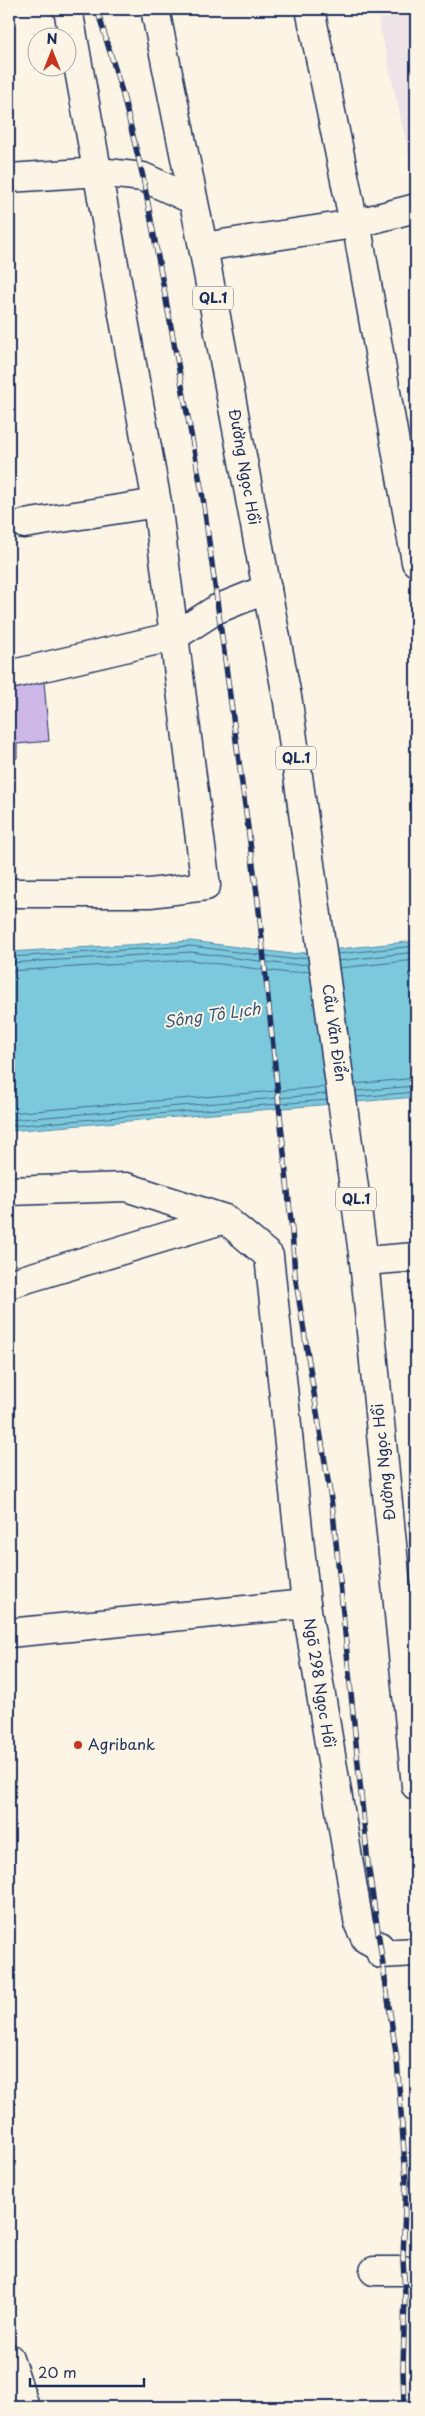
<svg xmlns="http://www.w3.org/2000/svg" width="425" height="2416" font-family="'Playpen Sans',sans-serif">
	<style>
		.built { fill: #eee3e6 }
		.water { fill: #7dc9dc; stroke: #568baa }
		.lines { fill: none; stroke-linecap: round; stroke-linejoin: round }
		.shore { stroke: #426d90; stroke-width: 1 }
		.building { fill: #cdb8e7; stroke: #1b2f5e }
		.minor-casing { stroke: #1b2f5e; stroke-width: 31 }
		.highway-casing { stroke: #1b2f5e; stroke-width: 31 }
		.minor { stroke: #fcf5e5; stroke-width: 28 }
		.highway { stroke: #fcf5e5; stroke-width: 28 }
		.rail-casing { stroke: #1b2f5e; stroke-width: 5.5 }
		.rail { stroke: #fcf5e5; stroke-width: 4; stroke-dasharray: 11; stroke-linecap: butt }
		.poi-dot { fill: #c8321e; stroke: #fcf5e5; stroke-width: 2 }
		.labels { text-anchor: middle; stroke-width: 4; stroke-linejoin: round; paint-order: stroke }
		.shield { fill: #fcf5e5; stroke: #5e6a86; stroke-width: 1 }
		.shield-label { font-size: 14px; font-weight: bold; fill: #1b2f5e }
		.street-label { font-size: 15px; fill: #1b2f5e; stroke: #fcf5e5 }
		.poi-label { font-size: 15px; fill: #1b2f5e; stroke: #fcf5e5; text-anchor: start }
		.water-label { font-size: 16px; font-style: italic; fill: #34567e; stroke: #fcf5e5 }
	</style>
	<rect width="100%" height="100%" fill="#fcf5e5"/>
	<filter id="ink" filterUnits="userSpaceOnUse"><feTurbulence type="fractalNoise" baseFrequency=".02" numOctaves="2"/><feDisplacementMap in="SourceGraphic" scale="10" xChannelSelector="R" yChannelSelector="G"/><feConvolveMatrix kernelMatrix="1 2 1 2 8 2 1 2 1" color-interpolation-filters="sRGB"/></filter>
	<g filter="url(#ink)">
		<path class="built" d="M376,9H416V186Z"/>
		<path class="water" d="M191,941L291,954L416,941V1097L9,1131V952Z"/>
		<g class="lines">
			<g class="shore">
				<path d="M337,954L416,946"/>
				<path d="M9,957L191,946L290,959L308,957"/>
				<path d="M338,961L416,952"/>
				<path d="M9,963L191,952L289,965L308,964"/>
				<path d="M339,968L416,960"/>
				<path d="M9,971L190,960L288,973L309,971"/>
				<path d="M355,1084L416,1078"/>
				<path d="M356,1091L416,1086"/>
				<path d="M357,1097L416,1092"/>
				<path d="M9,1113L325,1087"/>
				<path d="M9,1120L326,1094"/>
				<path d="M9,1126L327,1100"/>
			</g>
		</g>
		<path class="building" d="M44,681L49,741L17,744V758L9,759V683Z"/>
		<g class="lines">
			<defs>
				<g id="minor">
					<path d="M9,178L99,172L143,177L193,200"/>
					<path d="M354,224L416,208"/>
					<path d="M24,524L157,503"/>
					<path d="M9,675L175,636L217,609L267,589"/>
					<path d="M9,893H150L206,886L157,503L68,9"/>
					<path d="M9,1191L126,1187L225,1219L269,1256L306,1604"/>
					<path d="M9,1284L225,1219"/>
					<path d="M9,1633L306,1604L359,1925L366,1939L379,1946L381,1954L416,1952"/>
					<path d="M374,2271H416"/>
					<path d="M9,2358L25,2407"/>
				</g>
				<g id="highway">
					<path d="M155,9L203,247L288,702L364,1261L416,1786"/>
					<path d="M310,9L354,224L358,233L416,562"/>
					<path d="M203,247L354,224"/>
					<path d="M364,1261L416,1257"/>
				</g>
			</defs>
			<use href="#minor" class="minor-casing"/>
			<use href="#highway" class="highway-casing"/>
			<use href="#minor" class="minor"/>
			<use href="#highway" class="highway"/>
			<defs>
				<path id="rail" d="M97,9L123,95L143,177L203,498L258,901L292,1231L295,1275L333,1512L368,1864L397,2060L406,2179L403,2260L405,2293L403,2369L404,2407"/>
			</defs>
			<use href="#rail" class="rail-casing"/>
			<use href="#rail" class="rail"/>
		</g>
	</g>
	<circle class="poi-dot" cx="78" cy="1745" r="5"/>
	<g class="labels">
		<g class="shield">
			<rect x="193" y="286.5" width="40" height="23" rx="4"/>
			<rect x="276" y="746.5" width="40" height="23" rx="4"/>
			<rect x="336" y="1187.5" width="40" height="23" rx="4"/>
		</g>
		<g class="shield-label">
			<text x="213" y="303">QL.1</text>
			<text x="296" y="763">QL.1</text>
			<text x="356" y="1204">QL.1</text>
		</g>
		<g class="street-label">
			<text transform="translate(244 467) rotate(80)" y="5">Đường Ngọc Hồi</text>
			<text transform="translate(334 1033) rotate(82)" y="5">Cầu Văn Điển</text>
			<text transform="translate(384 1462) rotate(-96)" y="5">Đường Ngọc Hồi</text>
			<text transform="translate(319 1683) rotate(81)" y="5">Ngõ 298 Ngọc Hồi</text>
		</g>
		<g class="poi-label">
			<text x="88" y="1750">Agribank</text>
		</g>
		<g class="water-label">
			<text transform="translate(212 1015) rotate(-8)" y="6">Sông Tô Lịch</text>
		</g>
	</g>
	<rect width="425" height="2416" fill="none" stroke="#fcf5e5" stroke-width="30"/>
	<rect x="15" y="15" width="395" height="2386" fill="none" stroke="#1b2f5e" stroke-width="2" filter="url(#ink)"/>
	<g transform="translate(52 52)"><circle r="24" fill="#fcf5e5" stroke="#a2a6af"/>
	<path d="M0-4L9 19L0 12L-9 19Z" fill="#c8321e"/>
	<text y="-8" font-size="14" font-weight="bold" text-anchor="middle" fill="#1b2f5e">N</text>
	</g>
	<path d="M30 2378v8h114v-8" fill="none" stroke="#1b2f5e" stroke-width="2.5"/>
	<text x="38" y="2378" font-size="15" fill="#1b2f5e" stroke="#fcf5e5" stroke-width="4" paint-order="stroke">20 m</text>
</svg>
